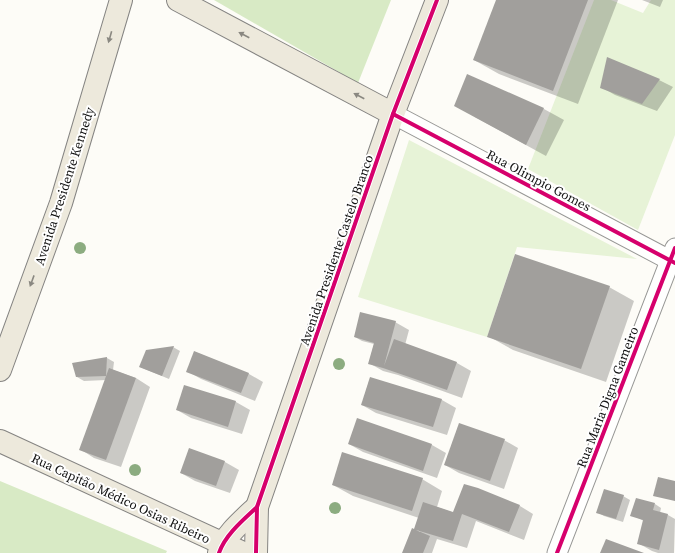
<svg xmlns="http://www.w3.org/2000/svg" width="675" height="553" font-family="'Source Serif 4',serif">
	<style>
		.green { fill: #e7f3d7 }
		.forest { fill: #d8eac5 }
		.shadow { fill: #0003 }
		.building { fill: #a19f9c }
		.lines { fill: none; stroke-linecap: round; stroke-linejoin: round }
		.street-casing { stroke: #979795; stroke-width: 21 }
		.primary-casing { stroke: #858482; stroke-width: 24 }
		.street { stroke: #fffffe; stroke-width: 19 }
		.primary { stroke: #ede9dc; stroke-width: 22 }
		.cycleway-casing { stroke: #fff; stroke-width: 6 }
		.cycleway { stroke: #d6006c; stroke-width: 4 }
		.tree { fill: #8cac80 }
		.oneway { fill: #8a8881 }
		.labels { text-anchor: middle; stroke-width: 4; stroke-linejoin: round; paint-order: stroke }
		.street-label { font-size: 13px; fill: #111; stroke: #fff }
	</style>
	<rect width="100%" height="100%" fill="#fdfcf7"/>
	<g class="green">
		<path d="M594,0H611L643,13L651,0H675V135L638,230L528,169Z"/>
		<path d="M409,140L637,259L517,247L487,337L358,297Z"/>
	</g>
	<g class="forest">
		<path d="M214,0H391L358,83Z"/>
		<path d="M0,481L167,551L166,553H0Z"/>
	</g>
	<g class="shadow">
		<path d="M497,0H618L578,104L499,74L474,60Z"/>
		<path d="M642,0H663L660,7Z"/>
		<path d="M468,76L544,109L564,120L546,156L475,117Z"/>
		<path d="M659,80L673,87L657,111L615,95L601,87Z"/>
		<path d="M609,287L634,301L606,382L513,350L488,336Z"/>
		<path d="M395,322L409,330L405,345L457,363L471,371L462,398L398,375L383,371L369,363L374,344L362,341L355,337Z"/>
		<path d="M173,347L180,351L169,379L140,367Z"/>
		<path d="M195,352L249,374L263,382L255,401L201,379L187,371Z"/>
		<path d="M107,358L114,362L113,370L136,378L150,387L121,467L94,458L80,449L106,380L84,381L77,377Z"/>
		<path d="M370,378L442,400L456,408L447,435L376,413L362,405Z"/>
		<path d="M185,387L236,402L250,410L242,434L191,418L177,410Z"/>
		<path d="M358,419L432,445L446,453L437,478L363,452L349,444Z"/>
		<path d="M504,440L518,448L504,489L459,473L445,465Z"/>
		<path d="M190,449L225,462L239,470L230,493L195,481L181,473Z"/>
		<path d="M422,479L442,491L437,507L454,513L520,506L533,514L524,540L476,521L467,548L437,539L432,553H403L420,531L416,529L419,518L353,496L333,485Z"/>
		<path d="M623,496L630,500L623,522L604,516L597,512Z"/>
		<path d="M655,504L661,508L660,513L668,515L675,519L674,553H658L652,551L638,543L644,521L632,515Z"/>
	</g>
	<g class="building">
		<path d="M496,0H588L553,91L473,60Z"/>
		<path d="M607,57L660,79L642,104L600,88Z"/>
		<path d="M467,74L544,108L526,145L454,106Z"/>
		<path d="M515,254L610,286L581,369L487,337Z"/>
		<path d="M360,312L396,321L384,366L394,339L457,362L447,390L383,368L368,364L374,343L354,337Z"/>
		<path d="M174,346L162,376L139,367L146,350Z"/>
		<path d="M194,351L249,373L241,393L186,372Z"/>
		<path d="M107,357L106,376L76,377L72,363Z"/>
		<path d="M109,368L136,378L106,460L79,450Z"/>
		<path d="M370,377L442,399L433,427L361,405Z"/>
		<path d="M184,385L236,401L228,427L176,410Z"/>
		<path d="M357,418L432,444L423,471L348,444Z"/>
		<path d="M459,423L505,439L490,481L444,465Z"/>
		<path d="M189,448L225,461L216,486L180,473Z"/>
		<path d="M342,452L423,478L412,511L332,485Z"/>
		<path d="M658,477L675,481V501L653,496Z"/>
		<path d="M464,484L478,488L520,505L509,532L462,514L453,541L416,530L430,536L423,553H402L412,528L414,529L423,502L453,512Z"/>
		<path d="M604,489L624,495L616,519L596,513Z"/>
		<path d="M636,498L655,503L653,510L668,514L659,550L637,544L643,520L630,516Z"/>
		<path d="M606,539L644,553H600Z"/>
	</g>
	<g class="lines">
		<defs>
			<g id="street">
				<path d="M393,114L675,263"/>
				<path d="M557,553L675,248"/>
			</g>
			<g id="primary">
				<path d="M178,0L393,114"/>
				<path d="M0,370L61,203L121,0"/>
				<path d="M0,441L243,553"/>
				<path d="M219,553C225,535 243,520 257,507"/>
				<path d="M256,553L257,507L393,114L437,0"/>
			</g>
		</defs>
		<use href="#street" class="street-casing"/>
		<use href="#primary" class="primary-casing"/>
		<use href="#street" class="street"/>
		<use href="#primary" class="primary"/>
		<defs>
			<g id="cycleway">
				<path d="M393,114L675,263"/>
				<path d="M219,553C225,535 243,520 257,507"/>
				<path d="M256,553L257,507L393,114L437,0"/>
				<path d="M557,553L675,248"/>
			</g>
		</defs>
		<use href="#cycleway" class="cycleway-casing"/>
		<use href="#cycleway" class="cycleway"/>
	</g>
	<g class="tree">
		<circle cx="80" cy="248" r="6"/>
		<circle cx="339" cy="364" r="6"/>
		<circle cx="135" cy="470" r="6"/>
		<circle cx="335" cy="508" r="6"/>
	</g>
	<defs><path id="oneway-solid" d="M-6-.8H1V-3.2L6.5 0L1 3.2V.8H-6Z"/></defs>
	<g class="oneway">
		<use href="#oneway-solid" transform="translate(244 35) rotate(-152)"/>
		<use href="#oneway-solid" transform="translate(110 37) rotate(106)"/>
		<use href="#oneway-solid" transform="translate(359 96) rotate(-152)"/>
		<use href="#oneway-solid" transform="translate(32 281) rotate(110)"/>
	</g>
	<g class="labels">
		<g class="street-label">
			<text transform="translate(539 180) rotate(28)" y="5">Rua Olimpio Gomes</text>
			<text transform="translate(64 186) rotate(-72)" y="5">Avenida Presidente Kennedy</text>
			<text transform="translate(336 250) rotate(-71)" y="5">Avenida Presidente Castelo Branco</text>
			<text transform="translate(607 397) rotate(-69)" y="5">Rua Maria Digna Gameiro</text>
			<text transform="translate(121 498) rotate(25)" y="5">Rua Capitão Médico Osias Ribeiro</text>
		</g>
	</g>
</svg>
